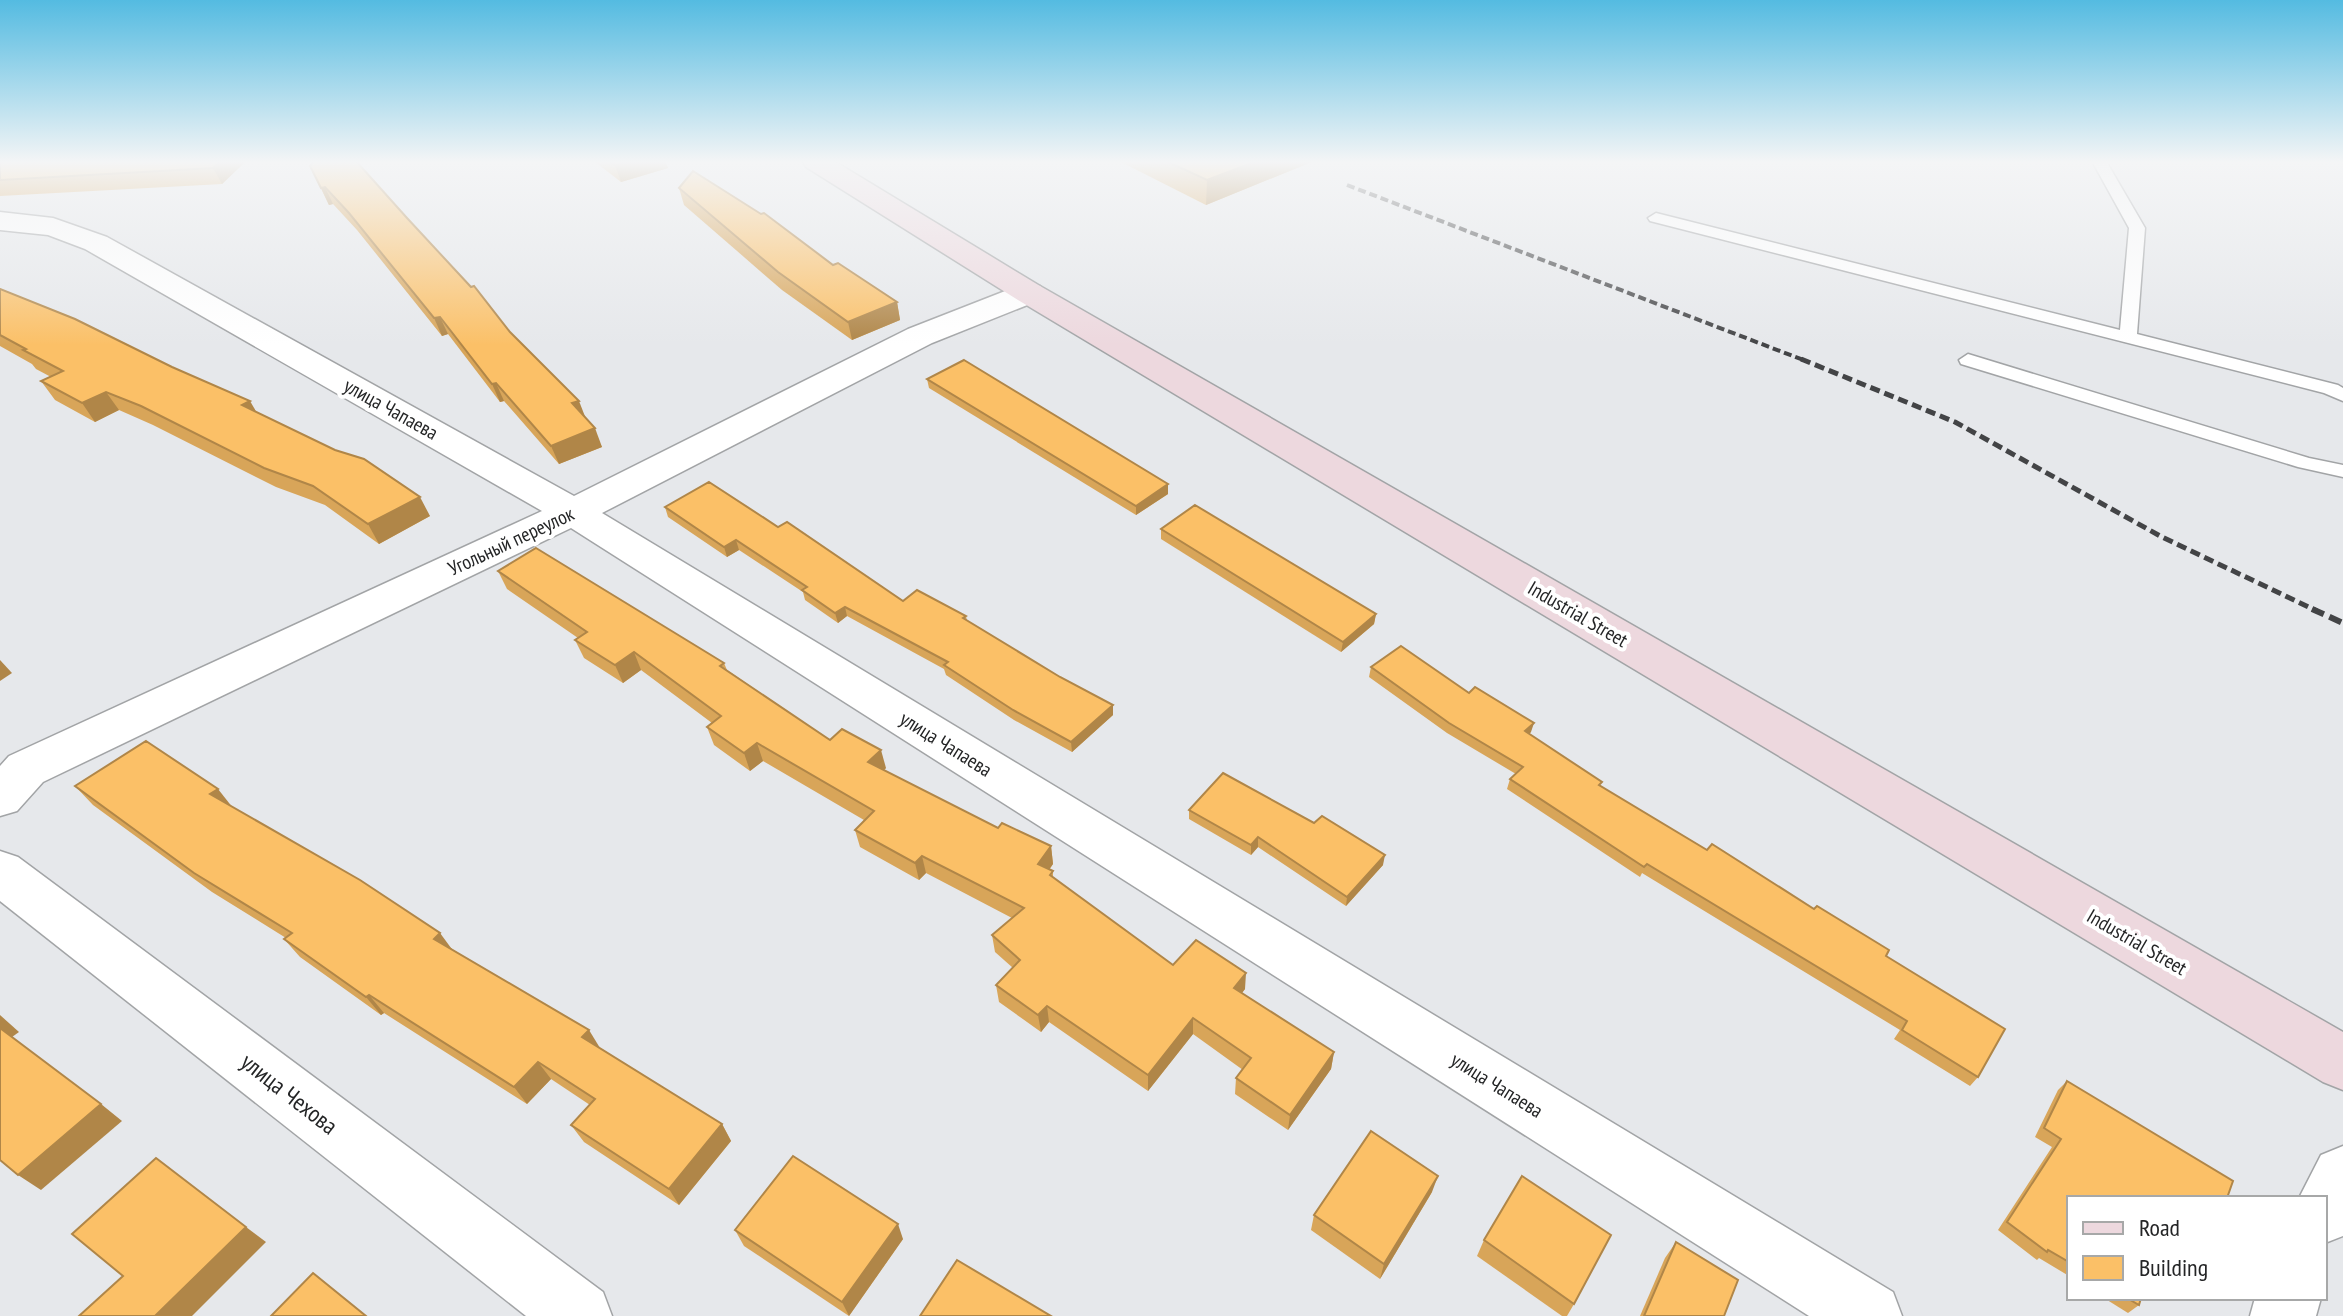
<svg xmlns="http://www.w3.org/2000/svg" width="2343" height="1316" font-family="'PT Sans Narrow',sans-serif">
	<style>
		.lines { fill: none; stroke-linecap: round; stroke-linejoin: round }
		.lane-casing { stroke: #a2a4a6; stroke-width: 3 }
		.street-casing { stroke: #a2a4a6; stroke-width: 3 }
		.secondary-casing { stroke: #a2a4a6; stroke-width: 3 }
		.lane { fill: #fff; fill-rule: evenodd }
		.street { fill: #fff; fill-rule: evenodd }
		.secondary { fill: #edd8de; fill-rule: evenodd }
		.rail-far2 { stroke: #434446; stroke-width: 4; stroke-dasharray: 8 4; stroke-linecap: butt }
		.rail-far1 { stroke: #434446; stroke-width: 5; stroke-dasharray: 10 5; stroke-linecap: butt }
		.rail { stroke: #434446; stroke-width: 6; stroke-dasharray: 13 6; stroke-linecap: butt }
		.wall { fill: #d8a559 }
		.shaded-wall { fill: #b08648 }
		.building { fill: #fbc067; stroke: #b08648; stroke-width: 2 }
		.labels { text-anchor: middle; stroke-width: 8; stroke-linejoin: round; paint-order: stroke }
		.street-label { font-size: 20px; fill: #242526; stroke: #fff }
		.near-street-label { font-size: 24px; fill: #242526; stroke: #fff }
	</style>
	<rect width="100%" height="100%" fill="#e6e8eb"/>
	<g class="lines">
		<defs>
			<g id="lane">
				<path d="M2092,161H2106L2145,228L2137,334L2338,385L2343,388V401L2324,393L1650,221L1648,218L1656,213L2120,330L2129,228Z"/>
				<path d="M1968,354L2309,458L2343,465V477L2298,467L1961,364L1959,360Z"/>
			</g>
			<g id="street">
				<path d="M0,212L53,218L107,237L574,496L908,329L1018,286L1029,284L1040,286L1045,293L1040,300L932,343L602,513L1893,1292L1902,1316H1809L571,528L43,782L17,811L0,816V766L9,756L542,511L85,249L48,235L0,230Z"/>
				<path d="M0,851L18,857L603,1292L612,1316H526L0,901Z"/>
				<path d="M2343,1146V1236L2325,1243V1198H2299L2321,1155Z"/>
				<path d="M2255,1298H2321L2316,1316H2250Z"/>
			</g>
			<path id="secondary" d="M802,161H834L1040,286L2343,1032V1090L2323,1082L1018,300L806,167Z"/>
		</defs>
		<use href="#lane" class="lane-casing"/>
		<use href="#street" class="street-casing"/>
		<use href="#secondary" class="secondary-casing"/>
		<use href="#lane" class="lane"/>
		<use href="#street" class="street"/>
		<use href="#secondary" class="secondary"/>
		<path class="rail-far2" d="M1347,185L1806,361"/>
		<path class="rail-far1" d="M1801,359L1955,422L2162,537L2317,611"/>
		<path class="rail" d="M2312,609L2343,623"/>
	</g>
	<g class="wall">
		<path d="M0,161H246L222,184L0,196Z"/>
		<path d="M594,161H665L668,168L621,182Z"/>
		<path d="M1119,161H1314L1206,205Z"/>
		<path d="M310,166L407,218L510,332L586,418L602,447L559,464L504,401L500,402L448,334L442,336L357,230L333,204L329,205Z"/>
		<path d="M679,188L833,265L897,302L900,320L852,340L782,290L684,205Z"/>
		<path d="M0,289L256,412L430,516L379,544L325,505L276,487L153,425L119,410L95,422L55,400L41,381L51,377L36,369L32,364L0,346Z"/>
		<path d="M927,379L1168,484V494L1136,515L929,388Z"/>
		<path d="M665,507L778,527L903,601L966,616L967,621L1113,715L1072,752L1014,720L946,675L944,669L847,616L838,623L805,600L803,592L739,550L727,557L668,517Z"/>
		<path d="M1161,529L1376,614L1374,624L1341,652L1161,539Z"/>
		<path d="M498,571L724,663L727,670L830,740L886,768L884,770L998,828L1051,846L1053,864L1049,870L1053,871V877L1173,965L1245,989L1242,993L1334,1052L1331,1069L1288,1130L1235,1094L1236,1078L1243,1070L1193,1034L1148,1091L1049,1022L1041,1032L999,1002L996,985L1013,968L995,952L992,935L1012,918L926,873L919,880L860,847L855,830L864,820L763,761L750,771L714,745L707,727L712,723L641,670L623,683L584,658L575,640L578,638L507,589Z"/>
		<path d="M1371,667L1469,693L1531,732L1529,734L1600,786L1886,956L1978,1077L1970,1086L1894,1039L1900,1030L1642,873L1640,877L1507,789L1510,779L1516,774L1447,733L1369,677Z"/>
		<path d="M75,786L231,806L452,949L600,1048L722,1124L731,1141L679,1205L584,1142L571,1125L590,1105L551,1079L527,1104L384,1013L381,1015L300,957L284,939L286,938L212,892L93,805Z"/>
		<path d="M1189,810L1383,865L1346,906L1258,847L1251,855L1189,819Z"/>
		<path d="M2067,1081L2069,1198V1276L2039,1258L2037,1260L1998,1230L2052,1147L2035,1137L2058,1090Z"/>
		<path d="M1432,1192L1380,1279L1311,1230L1314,1215Z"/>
		<path d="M735,1230L903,1239L849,1316L744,1246Z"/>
		<path d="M1484,1240L1574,1304L1567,1316H1562L1477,1256Z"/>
		<path d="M1676,1242L1724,1316H1640L1665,1258Z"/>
		<path d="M2104,1298H2141L2139,1305L2128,1313Z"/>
	</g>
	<g class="shaded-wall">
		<path d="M221,161H246L222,184L213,168Z"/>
		<path d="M631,161H665L668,168L621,182L615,165Z"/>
		<path d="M1257,161H1314L1206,205L1207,180Z"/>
		<path d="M325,187L333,204L329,205L321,188Z"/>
		<path d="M897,302L900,320L852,340L848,322Z"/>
		<path d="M440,317L448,334L442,336L434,318Z"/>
		<path d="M496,383L504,401L500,402L492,384Z"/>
		<path d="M106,392L119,410L95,422L82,403Z"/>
		<path d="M250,401L261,420L242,405Z"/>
		<path d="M579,401L586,419L572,403Z"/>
		<path d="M595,428L602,447L559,464L551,446Z"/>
		<path d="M1168,484V494L1136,515V506Z"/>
		<path d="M420,497L430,516L379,544L368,524Z"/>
		<path d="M736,540L739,550L727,557L724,547Z"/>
		<path d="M845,607L847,616L838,623L835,613Z"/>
		<path d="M1376,614L1374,624L1341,652L1343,642Z"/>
		<path d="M634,652L641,670L623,683L615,665Z"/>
		<path d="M0,660L12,673L0,681Z"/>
		<path d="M1113,705V715L1072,752L1071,742Z"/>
		<path d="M1534,723L1531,732L1522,740L1525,731Z"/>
		<path d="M757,743L763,761L750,771L744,753Z"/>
		<path d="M881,750L886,768L873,780L868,762Z"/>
		<path d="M218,789L233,808L210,794Z"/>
		<path d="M1258,837V847L1251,855V845Z"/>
		<path d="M1051,846L1053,864L1040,882L1038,864Z"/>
		<path d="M1385,855L1383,865L1346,906L1347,897Z"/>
		<path d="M922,856L926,873L919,880L915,863Z"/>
		<path d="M440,933L454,952L434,939Z"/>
		<path d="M1246,973L1245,989L1233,1004L1234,988Z"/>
		<path d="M369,995L384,1013L381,1015L366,997Z"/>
		<path d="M1047,1006L1049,1022L1041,1032L1038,1015Z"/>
		<path d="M0,1015L19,1032L12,1037L0,1028Z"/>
		<path d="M1193,1018V1034L1148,1091V1075Z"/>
		<path d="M589,1030L600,1048L582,1037Z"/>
		<path d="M1334,1052L1331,1069L1288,1130L1290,1115Z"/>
		<path d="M538,1062L551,1079L527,1104L514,1087Z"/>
		<path d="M101,1104L122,1121L41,1190L18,1175Z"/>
		<path d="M722,1124L731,1141L679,1205L669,1189Z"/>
		<path d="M1438,1176L1432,1192L1380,1279L1384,1264Z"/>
		<path d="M898,1224L903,1239L849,1316L842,1302Z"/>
		<path d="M246,1227L266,1242L192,1316H155Z"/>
	</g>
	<g class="building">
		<path d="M0,161H221L213,168L0,180Z"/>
		<path d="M314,161H356L407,218L471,287L474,286L510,332L579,401L572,403L595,428L551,446L496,383L492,384L440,317L434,318L349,213L325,187L321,188L310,166Z"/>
		<path d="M609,161H631L615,165Z"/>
		<path d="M1166,161H1257L1207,180Z"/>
		<path d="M693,171L761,214L764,213L833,265L838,263L897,302L848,322L778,272L679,188Z"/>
		<path d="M0,289L75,319L172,367L250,401L242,405L335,450L364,459L420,497L368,524L313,486L264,468L141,406L106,392L82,403L41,381L63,371L23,350L26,349L0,335Z"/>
		<path d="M964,360L1168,484L1136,506L927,379Z"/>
		<path d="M709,482L778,527L787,522L903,601L917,590L966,616L963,618L1060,677L1113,705L1071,742L1013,710L944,665L948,662L845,607L835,613L802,590L807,587L736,540L724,547L665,507Z"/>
		<path d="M1195,505L1376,614L1343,642L1161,529Z"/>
		<path d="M536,548L724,663L720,666L830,740L842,729L881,750L868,762L998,828L1002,823L1051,846L1038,864L1053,871L1050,875L1173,965L1196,940L1246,973L1234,988L1334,1052L1290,1115L1236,1078L1251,1058L1193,1018L1148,1075L1047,1006L1038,1015L996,985L1020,960L992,935L1024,908L922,856L915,863L855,830L874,811L757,743L744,753L707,727L721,716L634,652L615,665L575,640L587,632L498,571Z"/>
		<path d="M1401,646L1469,693L1475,687L1534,723L1525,731L1602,782L1599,785L1707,850L1712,844L1814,909L1817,906L1889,950L1886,956L2005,1029L1978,1077L1902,1030L1907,1021L1647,864L1644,867L1510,779L1523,767L1449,723L1371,667Z"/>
		<path d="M146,741L218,789L210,794L360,880L440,933L434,939L589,1030L582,1037L722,1124L669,1189L571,1125L595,1099L538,1062L514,1087L369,995L366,997L284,939L292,933L194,873L75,786Z"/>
		<path d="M1223,773L1314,823L1322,816L1385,855L1347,897L1258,837L1251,845L1189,810Z"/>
		<path d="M0,1028L101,1104L18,1175L0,1160Z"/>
		<path d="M2067,1081L2233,1181L2227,1198H2069V1262L2048,1250L2047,1252L2007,1222L2061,1139L2044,1128Z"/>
		<path d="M1371,1131L1438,1176L1384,1264L1314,1215Z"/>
		<path d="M793,1156L898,1224L842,1302L735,1230Z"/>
		<path d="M156,1158L246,1227L155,1316H79L123,1276L72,1234Z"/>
		<path d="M1522,1176L1611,1235L1574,1304L1484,1240Z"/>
		<path d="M1676,1242L1738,1280L1724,1316H1644Z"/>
		<path d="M957,1260L1051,1316H920Z"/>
		<path d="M313,1273L366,1316H271Z"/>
		<path d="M2127,1298H2141L2139,1305Z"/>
	</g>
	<linearGradient id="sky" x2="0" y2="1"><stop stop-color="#54bbe1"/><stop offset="0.47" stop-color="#f4f5f6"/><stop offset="1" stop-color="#f4f5f6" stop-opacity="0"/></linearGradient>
	<rect width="2343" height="345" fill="url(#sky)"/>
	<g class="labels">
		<g class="street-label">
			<text transform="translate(391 409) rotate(29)" y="7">улица Чапаева</text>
			<text transform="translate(511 541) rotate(-25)" y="7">Угольный переулок</text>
			<text transform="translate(1578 614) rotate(30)" y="7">Industrial Street</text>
			<text transform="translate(946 744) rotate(32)" y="7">улица Чапаева</text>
			<text transform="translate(2137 942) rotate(30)" y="7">Industrial Street</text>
			<text transform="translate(1497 1085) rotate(32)" y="7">улица Чапаева</text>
		</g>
		<g class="near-street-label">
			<text transform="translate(289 1094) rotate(38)" y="8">улица Чехова</text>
		</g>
	</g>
	<rect x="2067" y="1196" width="260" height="104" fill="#ffffff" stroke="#a7a8a8" stroke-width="2"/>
	<rect x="2083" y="1222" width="40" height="12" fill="#edd8de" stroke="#a7a8a8" stroke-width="2"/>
	<text x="2139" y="1236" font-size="24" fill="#242526">Road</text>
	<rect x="2083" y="1256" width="40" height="24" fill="#fbc067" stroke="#a7a8a8" stroke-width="2"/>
	<text x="2139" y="1276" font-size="24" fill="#242526">Building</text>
</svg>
